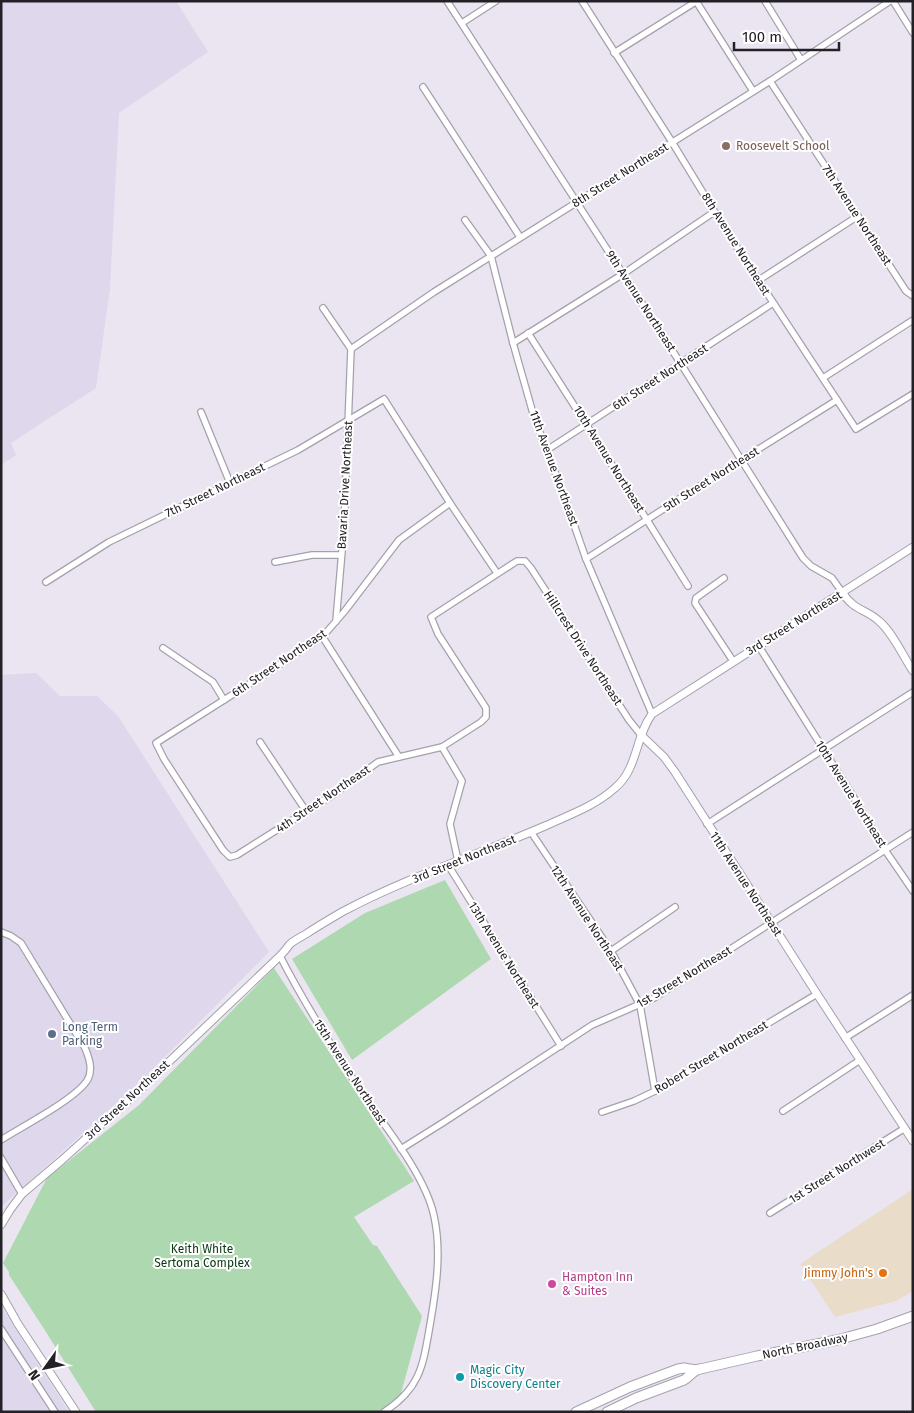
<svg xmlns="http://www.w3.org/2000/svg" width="914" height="1413" font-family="'Fira Sans',sans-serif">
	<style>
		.commercial { fill: #e9dcc9 }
		.built { fill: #dfd7eb }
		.green { fill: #aed8af }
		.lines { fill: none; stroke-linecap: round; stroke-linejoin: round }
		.minor-casing { stroke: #a5a0ac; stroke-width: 8 }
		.tertiary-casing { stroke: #a5a0ac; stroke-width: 9 }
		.primary-casing { stroke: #a5a0ac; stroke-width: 11 }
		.minor { stroke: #fff; stroke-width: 5.5 }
		.tertiary { stroke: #fff; stroke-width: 7 }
		.primary { stroke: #fff; stroke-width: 9 }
		.education-dot { fill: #8d6e63; stroke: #fff; stroke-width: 2 }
		.service-dot { fill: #5c6f8a; stroke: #fff; stroke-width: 2 }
		.food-dot { fill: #e8710a; stroke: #fff; stroke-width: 2 }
		.hotel-dot { fill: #d1479c; stroke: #fff; stroke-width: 2 }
		.culture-dot { fill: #0f9aa8; stroke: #fff; stroke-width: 2 }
		.labels { text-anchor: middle; stroke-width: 4; stroke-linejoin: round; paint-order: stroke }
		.education-label { font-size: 12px; fill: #785e54; stroke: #fff; text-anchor: start }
		.street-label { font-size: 12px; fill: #232126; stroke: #fff }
		.service-label { font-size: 12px; fill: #4e5e75; stroke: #fff; text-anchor: start }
		.park-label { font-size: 12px; fill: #0a3811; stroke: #fff }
		.food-label { font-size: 12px; fill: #c56008; stroke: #fff; text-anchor: end }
		.hotel-label { font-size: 12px; fill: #b23c85; stroke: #fff; text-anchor: start }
		.culture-label { font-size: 12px; fill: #0d838f; stroke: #fff; text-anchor: start }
	</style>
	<rect width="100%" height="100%" fill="#ebe5f2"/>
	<path class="commercial" d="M913,1189V1291L896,1301L835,1317L800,1264Z"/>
	<g class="built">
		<path d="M1,1H176L208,52L119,113L110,289L96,388L11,443L16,455L1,465Z"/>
		<path d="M36,673L60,696H97L118,716L269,952L143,1079L1,1207V675Z"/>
		<path d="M1,1306L69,1412H1Z"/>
	</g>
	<g class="green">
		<path d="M445,880L491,959L352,1060L292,959L365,913Z"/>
		<path d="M274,968L414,1181L354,1217L373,1245L377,1246L422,1316L399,1401L381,1412H96L46,1332L9,1275V1272L3,1263L47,1178L139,1105Z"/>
	</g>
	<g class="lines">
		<defs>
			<g id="minor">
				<path d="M447,1L681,364L803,558L811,566L832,578L842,592"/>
				<path d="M582,1L672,142L727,232L856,429L913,394"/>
				<path d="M696,1L753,91"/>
				<path d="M765,1L801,60"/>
				<path d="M893,1L913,33"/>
				<path d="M462,23L496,1"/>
				<path d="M614,53L697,1"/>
				<path d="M770,81L906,291L913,296"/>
				<path d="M423,87L520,237"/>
				<path d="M465,220L491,256L513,343L534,417L564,496L586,559L652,714"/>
				<path d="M759,280L858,216"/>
				<path d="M323,308L351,349"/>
				<path d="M528,333L647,520L688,586"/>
				<path d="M513,343L623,274L714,212"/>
				<path d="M351,349L434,292L770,81L890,1"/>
				<path d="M823,378L913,320"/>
				<path d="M201,412L230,483"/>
				<path d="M547,450L773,303"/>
				<path d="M450,503L399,540L344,612L324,635L270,671L156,743L164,759L223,850L230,857L237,855L334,794L378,762L442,747L481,722L486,717V708L438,634L431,617L517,561H525L531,568L629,720L641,735"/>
				<path d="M586,559L693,490L837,400"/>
				<path d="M275,562L312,555H341"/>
				<path d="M724,578L696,598L695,603L733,661"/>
				<path d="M46,582L109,542L298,450L384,399L450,503L497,573"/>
				<path d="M336,621L344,528L351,349"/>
				<path d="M322,636L399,757"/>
				<path d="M758,645L854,798L885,850L913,891"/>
				<path d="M163,648L213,682L224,700"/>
				<path d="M260,742L306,811"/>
				<path d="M442,747L462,781L450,824L458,861"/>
				<path d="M707,824L913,692"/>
				<path d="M531,832L611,951L640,1005L655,1091"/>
				<path d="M448,865L561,1046"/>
				<path d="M1,932L11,936L21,943L85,1048C89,1058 93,1069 88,1079C78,1098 21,1127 1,1140"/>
				<path d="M611,951L675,907"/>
				<path d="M280,956C305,1005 335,1052 366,1099C389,1131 426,1178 434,1216C442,1252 436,1290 430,1325C423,1365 421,1388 384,1412"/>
				<path d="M845,1038L913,995"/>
				<path d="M783,1111L860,1060"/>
				<path d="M602,1112L634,1101L655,1091L817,994"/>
				<path d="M401,1149L444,1122L592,1025L654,998L913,832"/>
				<path d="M1,1158L22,1194"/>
				<path d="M770,1213L905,1128"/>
				<path d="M1,1329L55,1412"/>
			</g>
			<g id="tertiary">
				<path d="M842,592C854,611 866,609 879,621C893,633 903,656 913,671"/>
				<path d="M641,735L664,757L675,772L817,994L913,1141"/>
				<path d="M1,1225L10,1210L22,1194L62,1160L133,1096L280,956C284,952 287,948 290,944C295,940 301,937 306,934C318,926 330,919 342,912C407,877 478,855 545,826C569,815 595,806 615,788C638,769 635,737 652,714L913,547"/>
				<path d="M1,1294L18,1324L76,1412"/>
			</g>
			<g id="primary">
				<path d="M576,1412L630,1387L678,1369L684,1368L696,1370L757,1356L837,1340L877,1329L913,1316"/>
				<path d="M607,1412L636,1398L684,1380C689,1377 693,1371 699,1369"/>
			</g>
		</defs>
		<use href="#minor" class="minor-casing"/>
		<use href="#tertiary" class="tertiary-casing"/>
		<use href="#primary" class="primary-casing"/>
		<use href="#minor" class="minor"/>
		<use href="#tertiary" class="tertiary"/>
		<use href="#primary" class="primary"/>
	</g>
	<circle class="education-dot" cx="726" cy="146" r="5"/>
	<circle class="service-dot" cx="52" cy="1034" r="5"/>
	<circle class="food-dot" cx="883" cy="1273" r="5"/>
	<circle class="hotel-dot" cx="552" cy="1284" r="5"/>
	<circle class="culture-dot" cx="460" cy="1377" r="5"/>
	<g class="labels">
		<g class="education-label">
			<text x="736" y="150">Roosevelt School</text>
		</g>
		<g class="street-label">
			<text transform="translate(620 175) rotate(-32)" y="4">8th Street Northeast</text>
			<text transform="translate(857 215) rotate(57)" y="4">7th Avenue Northeast</text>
			<text transform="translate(736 244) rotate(58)" y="4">8th Avenue Northeast</text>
			<text transform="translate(641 301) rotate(57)" y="4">9th Avenue Northeast</text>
			<text transform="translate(660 377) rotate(-33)" y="4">6th Street Northeast</text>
			<text transform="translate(609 459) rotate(58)" y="4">10th Avenue Northeast</text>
			<text transform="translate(554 468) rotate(70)" y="4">11th Avenue Northeast</text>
			<text transform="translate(711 479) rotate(-32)" y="4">5th Street Northeast</text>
			<text transform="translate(345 485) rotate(-87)" y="4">Bavaria Drive Northeast</text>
			<text transform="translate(215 490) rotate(-26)" y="4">7th Street Northeast</text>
			<text transform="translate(794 623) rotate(-32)" y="4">3rd Street Northeast</text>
			<text transform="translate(583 648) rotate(57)" y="4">Hillcrest Drive Northeast</text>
			<text transform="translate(279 663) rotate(-34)" y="4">6th Street Northeast</text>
			<text transform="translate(851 794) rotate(58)" y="4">10th Avenue Northeast</text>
			<text transform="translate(323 799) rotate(-34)" y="4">4th Street Northeast</text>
			<text transform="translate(464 859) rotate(-22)" y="4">3rd Street Northeast</text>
			<text transform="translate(746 884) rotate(57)" y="4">11th Avenue Northeast</text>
			<text transform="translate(587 918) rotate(57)" y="4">12th Avenue Northeast</text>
			<text transform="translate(504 955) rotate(58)" y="4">13th Avenue Northeast</text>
			<text transform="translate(684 977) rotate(-31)" y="4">1st Street Northeast</text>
			<text transform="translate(711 1057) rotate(-31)" y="4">Robert Street Northeast</text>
			<text transform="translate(350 1072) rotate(57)" y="4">15th Avenue Northeast</text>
			<text transform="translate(127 1100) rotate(-43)" y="4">3rd Street Northeast</text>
			<text transform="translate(837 1171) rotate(-32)" y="4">1st Street Northwest</text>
			<text transform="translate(805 1346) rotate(-12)" y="4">North Broadway</text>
		</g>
		<g class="service-label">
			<text x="62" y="1031">Long Term<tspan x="62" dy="14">Parking</tspan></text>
		</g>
		<g class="park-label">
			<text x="202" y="1253">Keith White<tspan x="202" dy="14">Sertoma Complex</tspan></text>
		</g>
		<g class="food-label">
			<text x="873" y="1277">Jimmy John's</text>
		</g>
		<g class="hotel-label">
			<text x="562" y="1281">Hampton Inn<tspan x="562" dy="14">&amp; Suites</tspan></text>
		</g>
		<g class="culture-label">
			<text x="470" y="1374">Magic City<tspan x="470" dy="14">Discovery Center</tspan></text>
		</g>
	</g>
	<rect width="914" height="1413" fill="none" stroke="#232126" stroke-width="5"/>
	<g transform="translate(45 1368) rotate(237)" stroke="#ffffff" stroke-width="4" paint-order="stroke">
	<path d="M0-4L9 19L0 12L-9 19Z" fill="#232126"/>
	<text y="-8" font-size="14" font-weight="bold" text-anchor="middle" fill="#232126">N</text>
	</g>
	<path d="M734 42v8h105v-8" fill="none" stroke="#232126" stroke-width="2.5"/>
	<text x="742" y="42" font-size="15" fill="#232126" stroke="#ffffff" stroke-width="4" paint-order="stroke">100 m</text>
</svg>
